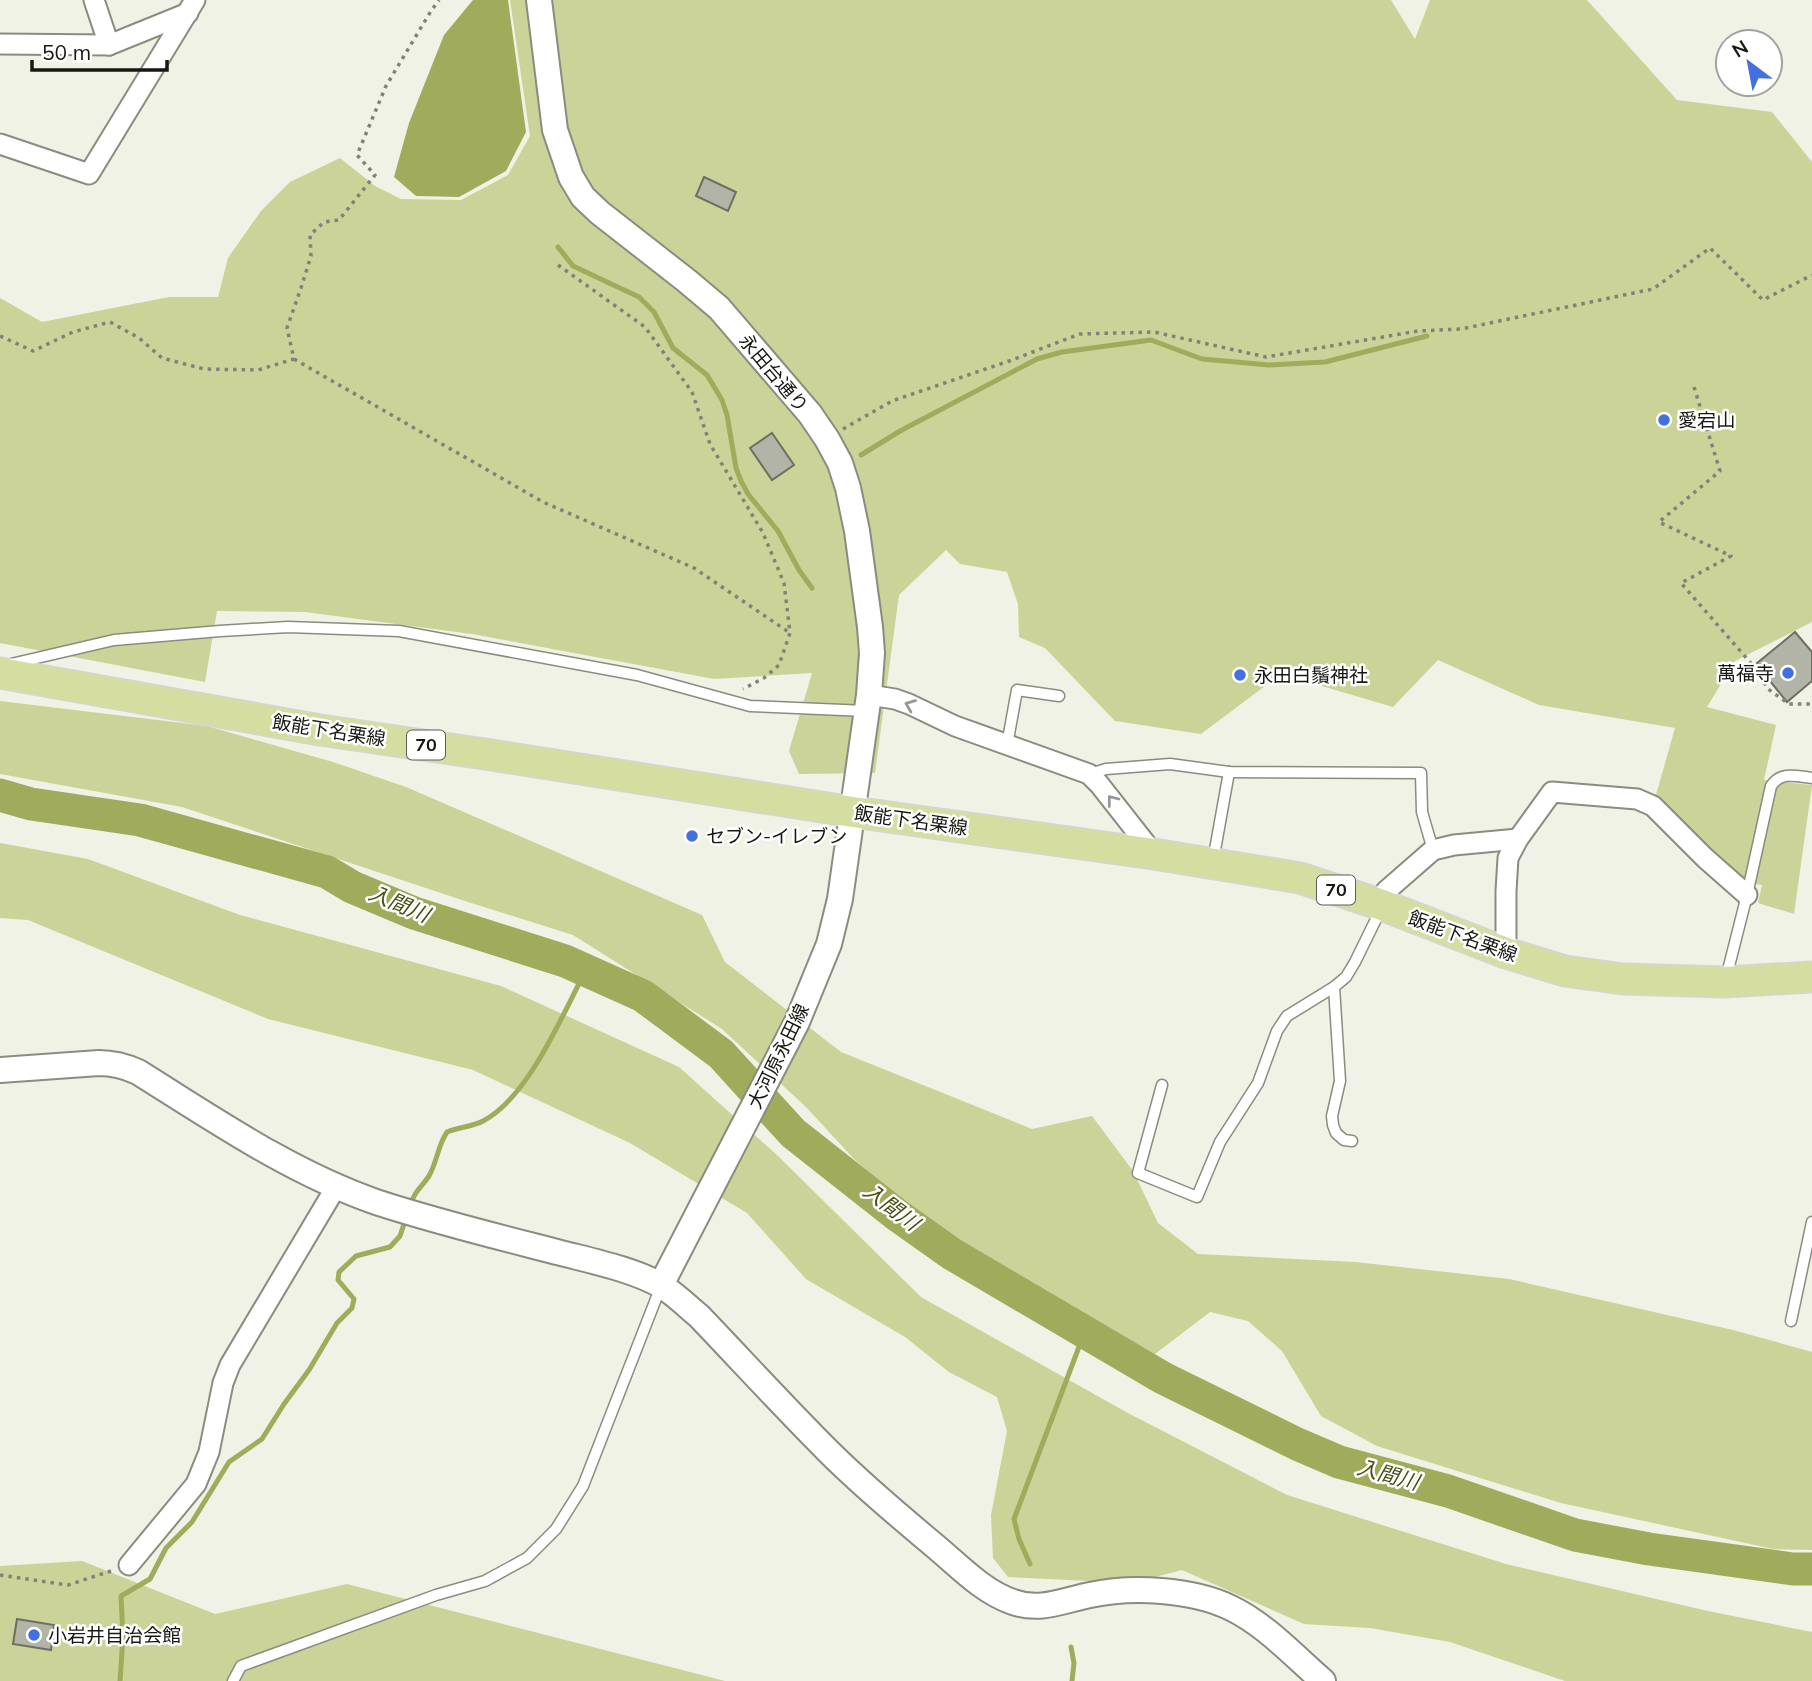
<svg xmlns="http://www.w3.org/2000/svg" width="1812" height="1681" font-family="Mulish,'Noto Sans JP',sans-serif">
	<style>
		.green { fill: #cbd398 }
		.water { fill: #a1ab5c }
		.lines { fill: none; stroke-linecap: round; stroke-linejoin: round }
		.stream { stroke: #a1ab5c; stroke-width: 5 }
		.river { stroke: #a1ab5c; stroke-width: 33 }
		.building { fill: #b2b4a7; stroke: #6d6f63; stroke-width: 2 }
		.service-casing { stroke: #8a8c7f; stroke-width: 13 }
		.minor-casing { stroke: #8a8c7f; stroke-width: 23 }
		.tertiary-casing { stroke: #8a8c7f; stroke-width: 28 }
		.primary-casing { stroke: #d5d5d5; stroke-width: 33 }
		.path { stroke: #818379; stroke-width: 3.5; stroke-dasharray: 3.5 5; stroke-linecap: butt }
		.service { stroke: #fff; stroke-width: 10 }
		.minor { stroke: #fff; stroke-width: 19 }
		.tertiary { stroke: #fff; stroke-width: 24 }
		.primary { stroke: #d6dda1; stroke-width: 30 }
		.oneway { stroke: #979795 }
		.poi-dot { fill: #4270e1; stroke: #fff; stroke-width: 2.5 }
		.labels { text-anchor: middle; stroke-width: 5; stroke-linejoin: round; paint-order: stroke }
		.shield { fill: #fff; stroke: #5d5d5a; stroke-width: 2 }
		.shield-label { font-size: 18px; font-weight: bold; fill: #171813 }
		.street-label { font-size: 19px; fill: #171813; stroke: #fff }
		.poi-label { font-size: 19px; fill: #171813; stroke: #fff; text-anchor: start }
		.water-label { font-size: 21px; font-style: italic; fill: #4a5015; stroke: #fff }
	</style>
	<rect width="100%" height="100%" fill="#eff2e4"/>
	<g class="green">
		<path d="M510,0H1391L1415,39L1430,0H1587L1677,100L1772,112L1812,162V622L1735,661L1707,707L1776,725L1764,780L1812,785L1794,914L1758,903L1762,885L1739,881L1654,802L1675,728L1539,705L1438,660L1393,707L1281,674L1201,734L1115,721L1045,648L1019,637L1018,604L1007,572L960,564L946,550L899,595L875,773L799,774L789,751L812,673L714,679L472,634L305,612L217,611L205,682L0,643V298L42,322L169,297H218L228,258L261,211L290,182L340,158L375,186L401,199L461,200L508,175L530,136Z"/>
		<path d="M0,701L207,726L333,762L406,787L702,915L725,962L841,1052L1032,1129L1092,1116L1133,1171L1158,1223L1198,1254L1355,1262L1509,1279L1733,1330L1812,1352V1550L1773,1549L1561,1503L1377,1446L1321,1416L1282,1351L1248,1321L1210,1312L1155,1354L938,1233L854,1159L806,1107L722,1029L573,935L465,901L182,807L0,774Z"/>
		<path d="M0,843L88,859L240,915L501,986L679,1067L778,1156L921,1297L1126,1412L1287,1495L1506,1564L1708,1611L1812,1632V1681H1565L1450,1642L1370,1628L1304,1624L1182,1570L1133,1583L1008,1577L993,1558L991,1515L1007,1431L997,1397L949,1372L905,1337L806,1279L747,1213L630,1143L473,1070L268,1019L28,920L0,918Z"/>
		<path d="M82,1561L215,1614L347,1584L725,1681H0V1566Z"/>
	</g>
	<path class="water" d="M473,0H508L526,132L506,171L459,197L416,196L394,177L409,123L444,35Z"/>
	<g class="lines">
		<g class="stream">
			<path d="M558,247L573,266L639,297L654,312L673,348L707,375L722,400L727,415L736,468L741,481L748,494L778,531L799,570L812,588"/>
			<path d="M861,455L900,431L1037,359L1062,352L1151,340L1202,359L1269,365L1325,362L1427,336"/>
			<path d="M410,1206C415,1190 421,1188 429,1176C437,1162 438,1145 447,1132C458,1127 472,1127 483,1121C529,1097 562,1015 586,970"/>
			<path d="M1030,1564L1019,1539L1014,1519L1085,1331"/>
			<path d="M1071,1647L1074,1663L1072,1681"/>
			<path d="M120,1681L123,1637L121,1596L150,1579L166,1548L192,1522L229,1462L262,1439L284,1404L309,1370L337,1323L352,1308L354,1299L338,1280L339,1272L356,1256L390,1247L400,1236L406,1218"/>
		</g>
		<path class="river" d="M0,795L31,804L140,820L327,872L352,887L414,913L565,961L643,996L721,1054L793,1133L897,1215L952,1254L1163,1378L1297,1444L1339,1462L1448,1491L1575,1535L1649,1549L1793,1569H1812"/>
	</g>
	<g class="building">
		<path d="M704,177L736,192L728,211L696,196Z"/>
		<path d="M772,433L794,465L772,480L750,448Z"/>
		<path d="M1795,632L1812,652V681L1787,702L1756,664Z"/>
		<path d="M17,1619L54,1625L51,1650L13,1644Z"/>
	</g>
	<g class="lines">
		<defs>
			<g id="service">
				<path d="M11,664L114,640L220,631L288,627L399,631L637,675L750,706L866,711"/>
				<path d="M1007,745L1017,690L1059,696"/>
				<path d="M1090,774L1106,769L1170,764L1229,772L1421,773L1422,812L1433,850"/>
				<path d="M1213,861L1229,772"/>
				<path d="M1726,978L1747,895L1771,786C1781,771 1796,776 1812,778"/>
				<path d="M1334,987L1340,1081L1332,1116L1333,1125L1336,1133L1344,1140L1352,1141"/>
				<path d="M1162,1085L1138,1173L1197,1197L1220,1142L1258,1083L1277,1031L1287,1016L1334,987L1346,977L1355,962L1382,907"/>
				<path d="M1791,1321L1812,1222"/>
				<path d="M233,1681L241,1666L436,1595L485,1581L527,1558L556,1529L583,1486L661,1286"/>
			</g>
			<g id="minor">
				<path d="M94,0L109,45"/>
				<path d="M0,44L109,45L188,13"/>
				<path d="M0,144L89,174L195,0"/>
				<path d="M869,695L895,699L909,704L955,726L1089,774L1099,784L1154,854"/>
				<path d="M1382,905L1386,891L1433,850L1454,845L1518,839"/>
				<path d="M1506,953V891L1508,858L1518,839L1552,792L1637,799L1653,806L1705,858L1747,895"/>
				<path d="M129,1565L196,1484L209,1452L223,1383L230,1365L336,1187"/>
			</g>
			<g id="tertiary">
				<path d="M539,0L555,130L571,177L583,197L600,213L687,281L719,308L810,414L827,439L840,463L848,488L857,531L870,627L872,653L869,695L840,899L829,944L797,1022L661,1285"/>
				<path d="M0,1070L99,1063C114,1063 125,1066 138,1072C215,1120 290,1172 376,1202C437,1222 499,1237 561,1253C592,1261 635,1270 662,1286C676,1295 687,1306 699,1316C742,1361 784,1407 828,1451C862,1485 899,1516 935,1546C959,1566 983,1592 1013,1602C1040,1612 1064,1600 1090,1595C1132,1586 1192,1589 1231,1608C1266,1625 1294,1656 1323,1681"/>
			</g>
			<path id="primary" d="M0,673L320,730L485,754L853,812L1154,854L1300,878L1382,905L1506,953L1565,971L1623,979L1725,982L1812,977"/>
		</defs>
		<use href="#service" class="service-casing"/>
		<use href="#minor" class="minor-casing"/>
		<use href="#tertiary" class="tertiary-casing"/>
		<use href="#primary" class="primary-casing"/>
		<g class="path">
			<path d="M558,265L645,327L692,392L710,444L763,533L784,583L790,633L779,665L764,678L743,689"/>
			<path d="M0,336L33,351L73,332L110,322L139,338L162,358L204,369L258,370L294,359L287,328L301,288L311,256L310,235L324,222L339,220L375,175L357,155L386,86L431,11L439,0"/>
			<path d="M294,359L543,502L694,568L790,633"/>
			<path d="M1694,387L1720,471L1659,522L1731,556L1681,583L1756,669L1768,689L1789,704H1812"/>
			<path d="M843,429L892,401L1009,361L1080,334L1154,332L1266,357L1418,331L1461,329L1653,289L1710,248L1763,300L1812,275"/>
			<path d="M0,1575L68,1585L114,1570"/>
		</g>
		<use href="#service" class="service"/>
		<use href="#minor" class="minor"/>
		<use href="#tertiary" class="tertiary"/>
		<use href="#primary" class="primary"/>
	</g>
	<defs><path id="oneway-chevron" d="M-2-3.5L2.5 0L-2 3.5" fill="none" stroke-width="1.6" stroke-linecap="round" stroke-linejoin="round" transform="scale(1.75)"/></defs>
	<g class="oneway">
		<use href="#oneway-chevron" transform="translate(910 705) rotate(-158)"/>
		<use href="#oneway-chevron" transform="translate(1112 800) rotate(-128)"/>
	</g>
	<g class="poi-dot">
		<circle cx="1664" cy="420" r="7"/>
		<circle cx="1788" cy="673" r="7"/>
		<circle cx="1240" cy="675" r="7"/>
		<circle cx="692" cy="836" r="7"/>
		<circle cx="34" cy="1635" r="7"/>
	</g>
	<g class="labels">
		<g class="shield">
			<rect x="407" y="730.5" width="38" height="29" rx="5"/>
			<rect x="1317" y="875.5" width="38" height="29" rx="5"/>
		</g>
		<g class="shield-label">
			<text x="426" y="751">70</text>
			<text x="1336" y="896">70</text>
		</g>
		<g class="street-label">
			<text transform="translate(774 373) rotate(50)" y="7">永田台通り</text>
			<text transform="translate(329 730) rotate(9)" y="7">飯能下名栗線</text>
			<text transform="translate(911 820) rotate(8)" y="7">飯能下名栗線</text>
			<text transform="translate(1463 936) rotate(20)" y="7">飯能下名栗線</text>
			<text transform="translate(778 1056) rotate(-64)" y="7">大河原永田線</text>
		</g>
		<g class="poi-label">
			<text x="1678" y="427">愛宕山</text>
			<text x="1774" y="680" text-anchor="end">萬福寺</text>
			<text x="1254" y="682">永田白鬚神社</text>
			<text x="706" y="843">セブン-イレブン</text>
			<text x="48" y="1642">小岩井自治会館</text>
		</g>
		<g class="water-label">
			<text transform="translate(399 904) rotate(23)" y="7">入間川</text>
			<text transform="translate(891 1207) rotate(37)" y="7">入間川</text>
			<text transform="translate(1388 1475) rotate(15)" y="7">入間川</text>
		</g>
	</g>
	<g transform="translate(1749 63) rotate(328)"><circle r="33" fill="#ffffff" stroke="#a2a3a1" stroke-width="2"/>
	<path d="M0-5L12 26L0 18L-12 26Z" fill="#4270e1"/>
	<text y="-10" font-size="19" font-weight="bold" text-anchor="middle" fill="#171813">N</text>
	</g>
	<path d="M32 60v10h135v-10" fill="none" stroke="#171813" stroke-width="3.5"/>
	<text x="42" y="60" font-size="21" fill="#171813" stroke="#ffffff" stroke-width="5" paint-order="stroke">50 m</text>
</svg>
